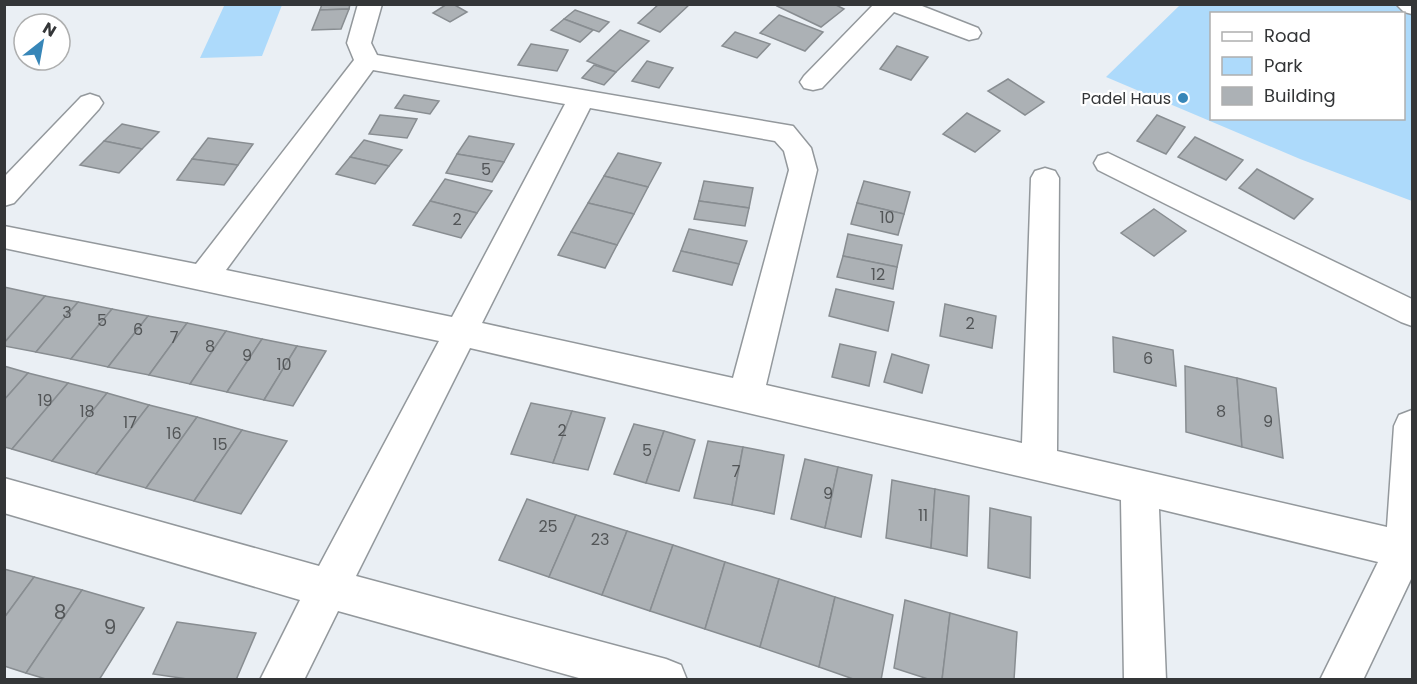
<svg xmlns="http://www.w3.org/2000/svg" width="1417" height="684" font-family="Poppins,sans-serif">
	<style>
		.green { fill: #addafb; fill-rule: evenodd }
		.building { fill: #acb1b5; stroke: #888d91; stroke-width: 1.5 }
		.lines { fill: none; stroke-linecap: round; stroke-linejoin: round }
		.minor-casing { stroke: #93989c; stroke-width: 3 }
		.minor { fill: #fff; fill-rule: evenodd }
		.poi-dot { fill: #3786b8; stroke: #fff; stroke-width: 2 }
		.labels { text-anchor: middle; stroke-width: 4.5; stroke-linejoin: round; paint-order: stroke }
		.far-poi-label { font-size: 16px; fill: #343638; stroke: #fff; text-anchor: end }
		.number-label { font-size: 16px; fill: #525557 }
		.near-number-label { font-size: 20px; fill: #525557 }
	</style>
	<rect width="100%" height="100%" fill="#eaeff4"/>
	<g class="green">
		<path d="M1392,4L1412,13V201L1300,159L1106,77L1180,5ZM1212,14H1404V118H1212Z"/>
		<path d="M282,5L262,56L200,58L224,6Z"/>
	</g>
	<g class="building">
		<path d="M322,4H350L349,9L320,10Z"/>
		<path d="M447,4H453L467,12L450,22L433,13Z"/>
		<path d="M659,4H690L660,32L638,23Z"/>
		<path d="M779,4H834L844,9L821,27L777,6Z"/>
		<path d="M349,9L341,29L312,30L320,10Z"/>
		<path d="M575,10L609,22L599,32L564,19Z"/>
		<path d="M779,15L823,32L805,51L760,33Z"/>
		<path d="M564,19L593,30L580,42L551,30Z"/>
		<path d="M620,30L649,41L616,72L587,61Z"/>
		<path d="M735,32L770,44L757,58L722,46Z"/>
		<path d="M531,44L568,50L557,71L518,65Z"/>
		<path d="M897,46L928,57L911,80L880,69Z"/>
		<path d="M647,61L673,68L659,88L632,81Z"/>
		<path d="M594,65L616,72L604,85L582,78Z"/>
		<path d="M1008,79L1044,102L1025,115L988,91Z"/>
		<path d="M404,95L439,101L430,114L395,108Z"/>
		<path d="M967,113L1000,131L975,152L943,134Z"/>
		<path d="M380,115L417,119L407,138L369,134Z"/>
		<path d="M1157,115L1185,127L1166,154L1137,141Z"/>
		<path d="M122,124L159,132L142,149L104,141Z"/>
		<path d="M469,136L514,144L504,162L457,154Z"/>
		<path d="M1195,137L1243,160L1226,180L1178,157Z"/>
		<path d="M208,138L253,144L238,165L192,159Z"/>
		<path d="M364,140L402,150L389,166L350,157Z"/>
		<path d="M104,141L142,149L119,173L80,165Z"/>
		<path d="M618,153L661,163L648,187L604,176Z"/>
		<path d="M457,154L504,162L492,182L446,173Z"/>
		<path d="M350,157L389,166L375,184L336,174Z"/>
		<path d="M192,159L238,165L224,185L177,180Z"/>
		<path d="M1257,169L1313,199L1294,219L1239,188Z"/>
		<path d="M604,176L648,187L634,214L588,203Z"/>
		<path d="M445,179L492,191L477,213L430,201Z"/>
		<path d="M704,181L753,188L749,208L699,201Z"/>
		<path d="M864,181L910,192L904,214L857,203Z"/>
		<path d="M430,201L477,213L461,238L413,225Z"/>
		<path d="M699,201L749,208L745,226L694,219Z"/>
		<path d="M588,203L634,214L617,245L571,232Z"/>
		<path d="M857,203L904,214L898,235L851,224Z"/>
		<path d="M1154,209L1186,231L1154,256L1121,233Z"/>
		<path d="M689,229L747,241L739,264L681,251Z"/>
		<path d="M571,232L617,245L605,268L558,255Z"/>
		<path d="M848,234L902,245L897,267L843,256Z"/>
		<path d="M681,251L739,264L732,285L673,271Z"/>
		<path d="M843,256L897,267L893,289L837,277Z"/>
		<path d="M4,287L45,296L4,343Z"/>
		<path d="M836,289L894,302L888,331L829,316Z"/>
		<path d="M45,296L78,302L36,352L4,346V343Z"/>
		<path d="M78,302L112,309L71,359L36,352Z"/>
		<path d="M945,304L996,316L992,348L940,336Z"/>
		<path d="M112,309L148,316L108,367L71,359Z"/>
		<path d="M148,316L187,323L149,375L108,367Z"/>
		<path d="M187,323L226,331L190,384L149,375Z"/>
		<path d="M226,331L262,339L227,392L190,384Z"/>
		<path d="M1113,337L1173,350L1176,386L1114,372Z"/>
		<path d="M262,339L297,346L264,400L227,392Z"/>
		<path d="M840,344L876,352L869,386L832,377Z"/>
		<path d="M297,346L326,351L293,406L264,400Z"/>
		<path d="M892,354L929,365L922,393L884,382Z"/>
		<path d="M4,366L28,373L4,400Z"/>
		<path d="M1185,366L1237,378L1242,447L1186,432Z"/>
		<path d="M28,373L68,383L12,449L4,447V400Z"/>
		<path d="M1237,378L1276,388L1283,458L1242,447Z"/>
		<path d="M68,383L107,393L52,461L12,449Z"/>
		<path d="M107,393L149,405L96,474L52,461Z"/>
		<path d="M531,403L572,411L553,463L511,454Z"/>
		<path d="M149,405L197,417L146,488L96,474Z"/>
		<path d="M572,411L605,418L588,470L553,463Z"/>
		<path d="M197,417L242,430L194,501L146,488Z"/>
		<path d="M634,424L664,431L646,483L614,474Z"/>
		<path d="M242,430L287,441L241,514L194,501Z"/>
		<path d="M664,431L695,440L679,491L646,483Z"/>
		<path d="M708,441L743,447L732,505L694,498Z"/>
		<path d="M743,447L784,455L774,514L732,505Z"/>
		<path d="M805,459L838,467L825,528L791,519Z"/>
		<path d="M838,467L872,475L861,537L825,528Z"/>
		<path d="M892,480L935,489L931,548L886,538Z"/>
		<path d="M935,489L969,496L967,556L931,548Z"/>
		<path d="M527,499L576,515L549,577L499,560Z"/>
		<path d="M990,508L1031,517L1030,578L988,568Z"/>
		<path d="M576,515L627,531L602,595L549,577Z"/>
		<path d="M627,531L673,545L650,611L602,595Z"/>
		<path d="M673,545L725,562L705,629L650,611Z"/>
		<path d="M725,562L779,579L760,647L705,629Z"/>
		<path d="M4,569L34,577L4,618Z"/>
		<path d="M34,577L82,590L26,673L4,666V618Z"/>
		<path d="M779,579L835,597L819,667L760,647Z"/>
		<path d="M82,590L144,608L99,680H49L26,673Z"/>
		<path d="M835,597L893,615L881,680H856L819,667Z"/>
		<path d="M905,600L950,613L942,680H931L894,668Z"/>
		<path d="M950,613L1017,632L1014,680H942Z"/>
		<path d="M177,622L256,633L236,680H194L153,674Z"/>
	</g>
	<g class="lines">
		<defs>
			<g id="minor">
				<path d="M358,4H382L371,43L377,55L793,126L811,148L817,170L766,385L1022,443L1031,178L1035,171L1045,168L1055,171L1059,178L1057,451L1387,527L1394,426L1399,415L1412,410V577L1363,680H1320L1378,562L1159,509L1166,680H1124L1121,500L470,348L356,576L666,659L681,665L687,680H586L338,611L304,680H260L300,600L4,513V478L319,566L439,341L4,248V226L196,264L354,60L347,43ZM373,70L565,104L452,317L226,270ZM590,108L775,141L784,151L789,170L733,378L482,323Z"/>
				<path d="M874,4H917L978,28L981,33L978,38L969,40L894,12L822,88L813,90L804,88L800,82L804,76Z"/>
				<path d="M1396,4H1412V14L1404,12Z"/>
				<path d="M90,94L99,97L103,103L99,109L14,203L4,206V177L81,97Z"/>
				<path d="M1108,153L1412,299V326L1401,322L1098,170L1094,163L1098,156Z"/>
			</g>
		</defs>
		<use href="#minor" class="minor-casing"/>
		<use href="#minor" class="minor"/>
	</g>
	<circle class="poi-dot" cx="1183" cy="98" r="6"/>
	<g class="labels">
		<g class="far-poi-label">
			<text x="1171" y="104">Padel Haus</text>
		</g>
		<g class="number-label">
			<text x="486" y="175">5</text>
			<text x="887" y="223">10</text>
			<text x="457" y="225">2</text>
			<text x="878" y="280">12</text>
			<text x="67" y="318">3</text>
			<text x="102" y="326">5</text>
			<text x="970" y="329">2</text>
			<text x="138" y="335">6</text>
			<text x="174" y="343">7</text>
			<text x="210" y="352">8</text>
			<text x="247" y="361">9</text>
			<text x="1148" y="364">6</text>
			<text x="284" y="370">10</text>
			<text x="45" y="406">19</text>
			<text x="87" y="417">18</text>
			<text x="1221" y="417">8</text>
			<text x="1268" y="427">9</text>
			<text x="130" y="428">17</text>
			<text x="562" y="436">2</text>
			<text x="174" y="439">16</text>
			<text x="220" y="450">15</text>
			<text x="647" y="456">5</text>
			<text x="736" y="477">7</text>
			<text x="828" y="499">9</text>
			<text x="923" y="521">11</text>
			<text x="548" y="532">25</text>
			<text x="600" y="545">23</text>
		</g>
		<g class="near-number-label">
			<text x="60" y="619">8</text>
			<text x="110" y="634">9</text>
		</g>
	</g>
	<rect width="1417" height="684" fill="none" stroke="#343638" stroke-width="12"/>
	<rect x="1210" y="12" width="195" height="108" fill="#ffffff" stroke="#aeafaf" stroke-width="1.5"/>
	<rect x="1222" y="32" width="30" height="9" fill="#ffffff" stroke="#aeafaf" stroke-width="1.5"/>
	<text x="1264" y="42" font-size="18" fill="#343638">Road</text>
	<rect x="1222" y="57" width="30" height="18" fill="#addafb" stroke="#aeafaf" stroke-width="1.5"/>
	<text x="1264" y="72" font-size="18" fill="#343638">Park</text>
	<rect x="1222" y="87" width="30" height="18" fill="#acb1b5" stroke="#aeafaf" stroke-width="1.5"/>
	<text x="1264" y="102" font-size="18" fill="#343638">Building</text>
	<g transform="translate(42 42) rotate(31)"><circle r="28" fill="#ffffff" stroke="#aeafaf" stroke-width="1.5"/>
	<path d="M0-4.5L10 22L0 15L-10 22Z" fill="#3786b8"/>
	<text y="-9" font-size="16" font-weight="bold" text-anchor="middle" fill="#343638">N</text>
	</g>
</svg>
